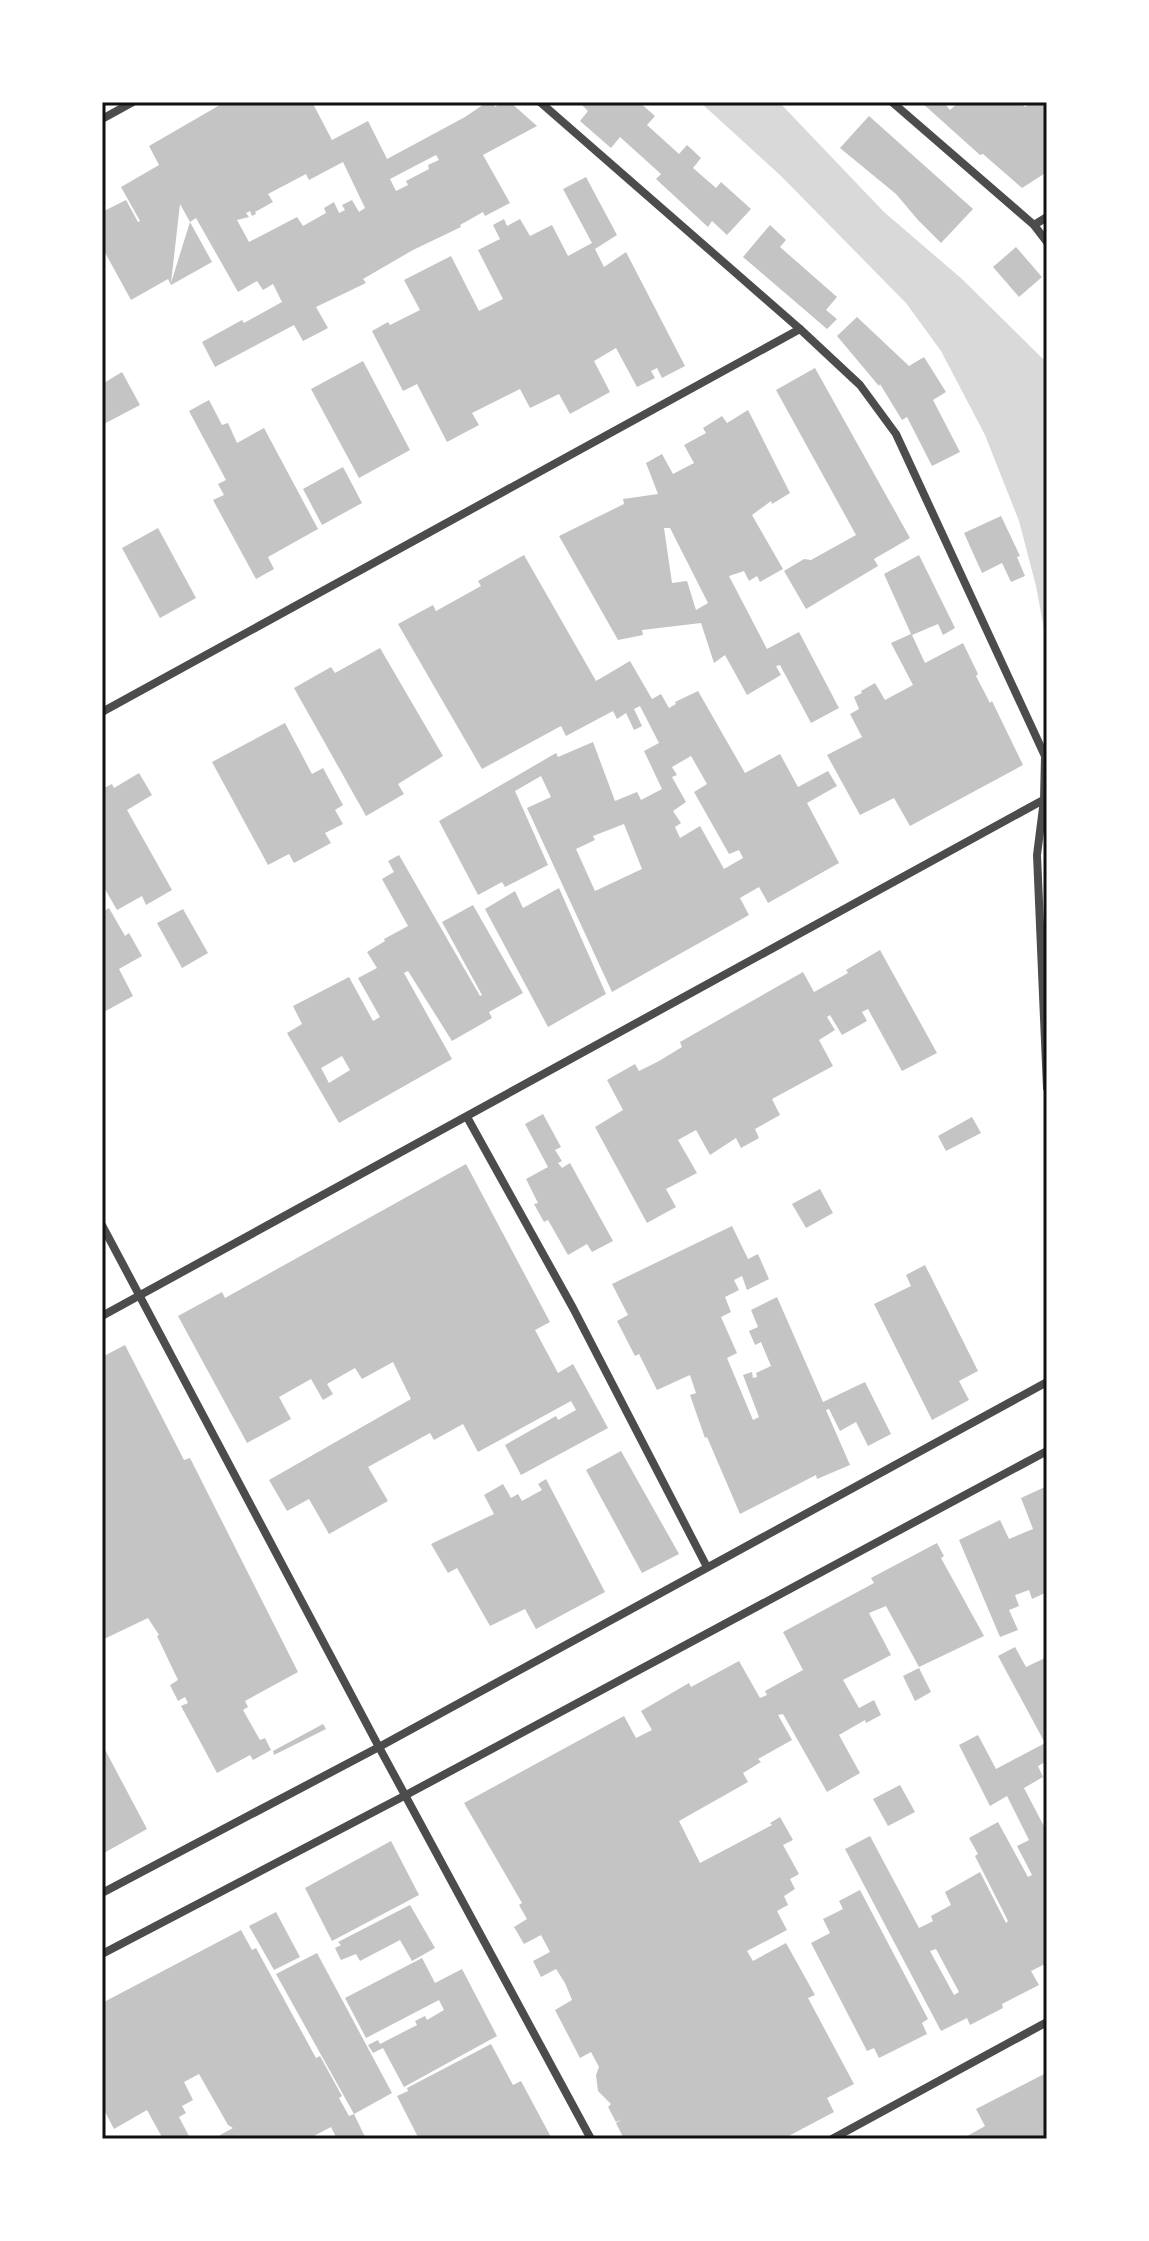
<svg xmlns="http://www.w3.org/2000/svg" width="1149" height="2241" font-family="'Exo 2',sans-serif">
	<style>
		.water { fill: #d9d9d9 }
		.building { fill: #c4c4c4; fill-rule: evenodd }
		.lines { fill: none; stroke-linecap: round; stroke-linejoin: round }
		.minor { stroke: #4c4c4c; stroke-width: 8 }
		.neatline { fill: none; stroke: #111; stroke-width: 3 }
	</style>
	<rect width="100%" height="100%" fill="#fff"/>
	<path class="water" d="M700,102H779L884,212L962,279L1045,361L1047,365V645L1036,586L1019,521L985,435L941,351L906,303L781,176Z"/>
	<g class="building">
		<path d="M225,102H312L332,140L368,121L387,159L465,117L487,102H493L495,107L502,102H510L537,126L483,155L510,203L485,216L483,212L460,225L461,227L413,250L363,279L366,283L316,307L328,328L303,341L294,325L215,367L202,342L242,320L244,323L282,302L273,284L263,290L257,281L238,292L196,218L190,222L180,204L171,283L190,222L212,262L171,285L168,279L131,300L102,247V212L126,200L138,222L140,221L121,187L159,165L149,146ZM436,155L439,160L428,165L429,169L406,181L408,185L396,191L390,179ZM343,162L365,208L359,212L352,200L342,205L345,210L339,213L334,202L324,208L326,213L303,226L297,217L249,242L237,220L249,217L246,213L250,211L252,216L256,214L255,212L273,202L268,194L306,174L309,180Z"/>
		<path d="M579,102H639L655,116L647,125L679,154L687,145L701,158L693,168L716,188L721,182L751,209L727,235L712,221L708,227L656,179L661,174L620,137L611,148L580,121L588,111Z"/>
		<path d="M921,102H948L945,104L950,110L959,102H1021L1025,107L1032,102H1047V148L1044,150L1047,155V172L1022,188L983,154L980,155Z"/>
		<path d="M869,116L973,209L941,243L918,220L896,194L840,148Z"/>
		<path d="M586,177L617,235L595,249L604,267L626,252L685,366L662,378L657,368L651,371L655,378L637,387L616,348L594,361L610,392L570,414L559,394L530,408L520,389L472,413L479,425L447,442L417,384L403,391L372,331L388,322L390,325L420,310L404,280L451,256L479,311L503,299L478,250L500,239L493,225L504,219L507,226L520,219L530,236L552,225L568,256L592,243L563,189Z"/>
		<path d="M770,225L786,240L780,247L837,297L826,310L837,319L827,329L743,257Z"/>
		<path d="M1016,247L1042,277L1019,297L993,267Z"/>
		<path d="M857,317L909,366L924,357L946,392L933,400L960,452L932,466L907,417L902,420L880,384L879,386L837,336Z"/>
		<path d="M363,361L410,450L359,478L311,389Z"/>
		<path d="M815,368L910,538L874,559L878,566L806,609L784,571L804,559L811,560L856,535L776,390Z"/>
		<path d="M122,372L140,405L102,425V384Z"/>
		<path d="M209,400L222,425L228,423L237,443L264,428L318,529L268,557L274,569L256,579L213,500L224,495L218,484L226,480L189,411Z"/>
		<path d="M748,410L790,493L772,504L771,501L752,515L783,569L760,582L757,576L749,581L744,571L729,576L767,649L799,632L839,708L811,723L780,665L776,666L781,675L747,695L725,655L714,663L701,623L642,630L643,635L618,640L559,536L624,504L623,499L658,494L646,463L662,454L673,474L694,463L684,445L706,433L703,428L722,416L727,423ZM664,528H670L708,603L696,610L687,581L672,583Z"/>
		<path d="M343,467L362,503L322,525L303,489Z"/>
		<path d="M1001,516L1020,556L1017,557L1025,576L1011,582L1002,563L982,573L964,533Z"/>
		<path d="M158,528L196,598L160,618L122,548Z"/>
		<path d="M524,555L596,681L630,661L652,699L661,694L669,708L676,704L675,702L698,691L745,773L780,754L798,787L828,771L837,786L807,803L839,863L768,903L759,887L740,898L749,915L612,992L527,808L551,797L541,776L515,791L548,865L505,887L502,882L478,895L439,821L556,753L558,757L593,742L615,801L637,792L641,800L662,789L644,751L659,743L640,706L634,709L642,726L634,730L626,713L617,719L613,711L566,736L561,726L482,769L398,624L433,605L436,611L481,586L478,581ZM691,756L707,784L694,792L729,854L739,850L743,858L724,869L700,826L680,838L675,827L681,823L673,811L686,802L672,777L677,775L672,767ZM624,824L642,869L595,891L576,849L595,840L593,836Z"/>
		<path d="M919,555L955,628L943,635L938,624L912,635L925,663L963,643L978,674L976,676L990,703L992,701L1023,765L910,826L894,798L860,815L827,755L862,737L850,714L859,709L854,697L862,693L861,691L875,683L885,700L913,685L891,643L911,634L884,574Z"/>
		<path d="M380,648L443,756L398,784L404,794L366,816L294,688L331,667L335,673Z"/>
		<path d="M285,723L312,774L323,768L343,805L335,810L343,824L325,833L331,843L294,863L289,854L268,865L212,762Z"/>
		<path d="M139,773L152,795L127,810L172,890L146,905L142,896L117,910L102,884V789L112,784L114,788Z"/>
		<path d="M399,855L480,996L482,995L442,922L473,905L523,993L489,1012L492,1018L452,1041L408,971L404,973L452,1059L339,1123L287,1033L302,1024L293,1006L349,977L373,1021L380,1017L358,978L377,968L367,952L385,941L384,939L408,926L382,879L394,872L388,861ZM342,1056L350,1070L329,1083L321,1068Z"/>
		<path d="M559,888L606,994L548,1027L485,909L515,891L523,908Z"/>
		<path d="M109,908L125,936L129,933L142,956L119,969L133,996L102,1013V912Z"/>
		<path d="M183,909L208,953L182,968L157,923Z"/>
		<path d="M880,950L937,1053L902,1071L868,1009L862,1012L867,1021L842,1035L830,1015L827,1017L835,1030L819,1040L833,1066L772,1099L780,1115L755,1129L759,1138L741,1148L736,1138L710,1155L696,1130L678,1140L697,1173L666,1189L676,1207L647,1223L595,1127L623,1110L607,1080L635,1064L639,1071L659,1061L682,1047L680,1042L803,972L814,992L848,973L846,970Z"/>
		<path d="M543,1114L561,1147L555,1150L562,1161L558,1163L562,1168L570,1163L613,1241L592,1252L587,1244L568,1255L548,1220L544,1222L534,1204L538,1203L526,1179L548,1167L525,1124Z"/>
		<path d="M972,1117L981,1133L946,1151L938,1136Z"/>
		<path d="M466,1164L550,1322L535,1330L558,1373L573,1364L608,1428L521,1475L505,1445L556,1416L558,1420L576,1410L571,1401L478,1452L463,1424L434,1440L430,1433L368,1467L388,1501L329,1534L309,1499L287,1511L269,1480L411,1399L393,1362L362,1379L355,1368L327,1384L333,1394L323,1400L311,1379L279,1397L291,1419L247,1443L178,1316L222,1292L225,1298Z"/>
		<path d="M820,1189L833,1213L806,1228L792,1204Z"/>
		<path d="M732,1226L748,1259L758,1254L769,1279L747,1290L742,1276L734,1280L739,1290L725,1297L731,1312L721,1317L737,1353L727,1358L753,1420L759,1417L743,1375L752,1372L753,1378L757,1377L756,1373L771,1366L761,1342L755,1345L749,1331L758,1327L751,1310L777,1297L823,1402L865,1382L891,1434L868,1446L856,1422L840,1431L829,1409L826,1410L850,1465L817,1479L816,1475L740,1514L707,1437L705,1438L690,1395L696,1393L690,1375L657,1390L639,1354L635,1356L617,1321L628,1315L612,1284Z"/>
		<path d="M925,1265L978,1371L959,1381L969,1400L932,1420L874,1304L911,1286L906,1275Z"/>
		<path d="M125,1345L184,1460L190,1458L298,1672L245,1701L248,1707L243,1710L260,1740L265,1738L271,1750L253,1760L250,1755L217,1773L181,1706L188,1703L185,1697L178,1701L170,1685L178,1680L157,1636L159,1635L148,1618L102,1640V1357Z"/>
		<path d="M621,1451L679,1554L642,1573L586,1470Z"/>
		<path d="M546,1479L605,1592L536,1629L525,1609L490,1626L457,1568L448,1573L431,1544L494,1514L484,1495L503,1484L511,1498L518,1494L522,1501L542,1490L538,1484Z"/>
		<path d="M1047,1486V1592L1032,1599L1029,1590L1015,1595L1019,1606L1009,1610L1018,1630L1000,1637L959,1540L1000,1520L1009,1539L1033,1529L1021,1498Z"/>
		<path d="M937,1543L944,1556L941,1558L984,1636L919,1667L886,1606L869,1613L891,1655L843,1680L859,1708L874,1700L881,1715L866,1723L865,1720L839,1735L860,1773L827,1792L783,1714L778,1715L792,1740L758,1759L761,1762L743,1773L748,1782L679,1821L700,1863L772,1825L770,1823L780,1817L793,1840L783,1845L799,1874L790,1879L795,1889L784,1896L788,1905L777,1911L787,1930L747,1951L753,1961L786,1943L815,1995L808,1998L854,2084L827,2098L834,2112L783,2139H624L616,2123L622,2119L616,2122L608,2107L611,2104L598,2091L596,2075L599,2067L591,2052L580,2058L555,2010L572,2000L565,1983L556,1969L541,1977L533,1961L550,1952L541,1935L524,1944L514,1927L527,1919L519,1905L522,1903L464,1803L624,1716L636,1738L652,1730L641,1711L689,1683L691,1687L739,1661L760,1698L767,1695L765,1691L803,1670L783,1632L874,1583L871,1578Z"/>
		<path d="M1015,1647L1026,1667L1047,1657V1761L1038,1766L1043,1777L1024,1788L1047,1832V1963L1031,1971L1039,1985L1002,2004L1003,2008L970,2025L967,2018L941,2031L845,1849L870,1836L919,1928L933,1921L931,1916L951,1905L945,1892L980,1872L1006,1923L1008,1921L975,1856L978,1854L969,1838L998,1822L1028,1877L1032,1875L1017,1846L1029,1840L1007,1796L990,1806L959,1745L978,1735L996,1769L1045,1743L998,1656ZM936,1949L959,1992L954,1995L930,1951Z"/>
		<path d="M919,1668L931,1692L915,1701L903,1676Z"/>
		<path d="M323,1724L326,1729L274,1755L273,1751Z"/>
		<path d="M102,1744L147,1829L102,1854Z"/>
		<path d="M900,1785L915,1812L888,1826L873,1799Z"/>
		<path d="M391,1841L419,1895L332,1941L305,1888Z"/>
		<path d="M860,1890L928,2019L922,2023L927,2034L879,2058L874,2048L867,2051L811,1943L830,1933L823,1919L843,1909L839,1901Z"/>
		<path d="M410,1905L435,1948L412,1961L400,1940L360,1961L356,1954L341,1960L335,1948L341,1945L338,1942Z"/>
		<path d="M276,1912L300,1957L274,1970L249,1926Z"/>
		<path d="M241,1930L252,1950L256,1948L316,2058L320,2056L342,2096L339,2098L349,2116L354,2114L366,2139H337L331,2127L308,2139H213L233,2128L228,2125L199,2074L184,2082L193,2100L182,2106L186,2113L179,2117L190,2138L163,2139L147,2110L114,2129L102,2106V2003Z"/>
		<path d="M317,1953L392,2093L354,2114L276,1974Z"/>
		<path d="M422,1958L435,1983L462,1969L497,2036L404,2087L383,2048L373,2053L368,2045L378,2040L380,2044L417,2025L415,2021L425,2016L427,2020L444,2010L439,2000L366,2038L345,1998Z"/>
		<path d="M491,2044L513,2085L521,2081L552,2139H419L397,2096L408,2091L407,2088Z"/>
		<path d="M1047,2067V2139H962L985,2126L976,2109L1046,2073L1044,2069Z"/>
	</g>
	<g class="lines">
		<g class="minor">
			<path d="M540,102L800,329L860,385L896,434L1045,756L1044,800L1037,855L1047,1088"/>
			<path d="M892,102L1034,225L1047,242"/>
			<path d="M102,119L133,102"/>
			<path d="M1034,225L1047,217"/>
			<path d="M102,712L800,329"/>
			<path d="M467,1117L573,1308L707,1567"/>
			<path d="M102,1225L379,1747L591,2139"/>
			<path d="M102,1316L1045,799"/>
			<path d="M102,1893L379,1747L1047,1382"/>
			<path d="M102,1954L406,1795L1047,1451"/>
			<path d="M832,2139L1047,2022"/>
		</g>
	</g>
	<rect width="1149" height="2241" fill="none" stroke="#ffffff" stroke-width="208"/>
	<rect x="104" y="104" width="941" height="2033" class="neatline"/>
</svg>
